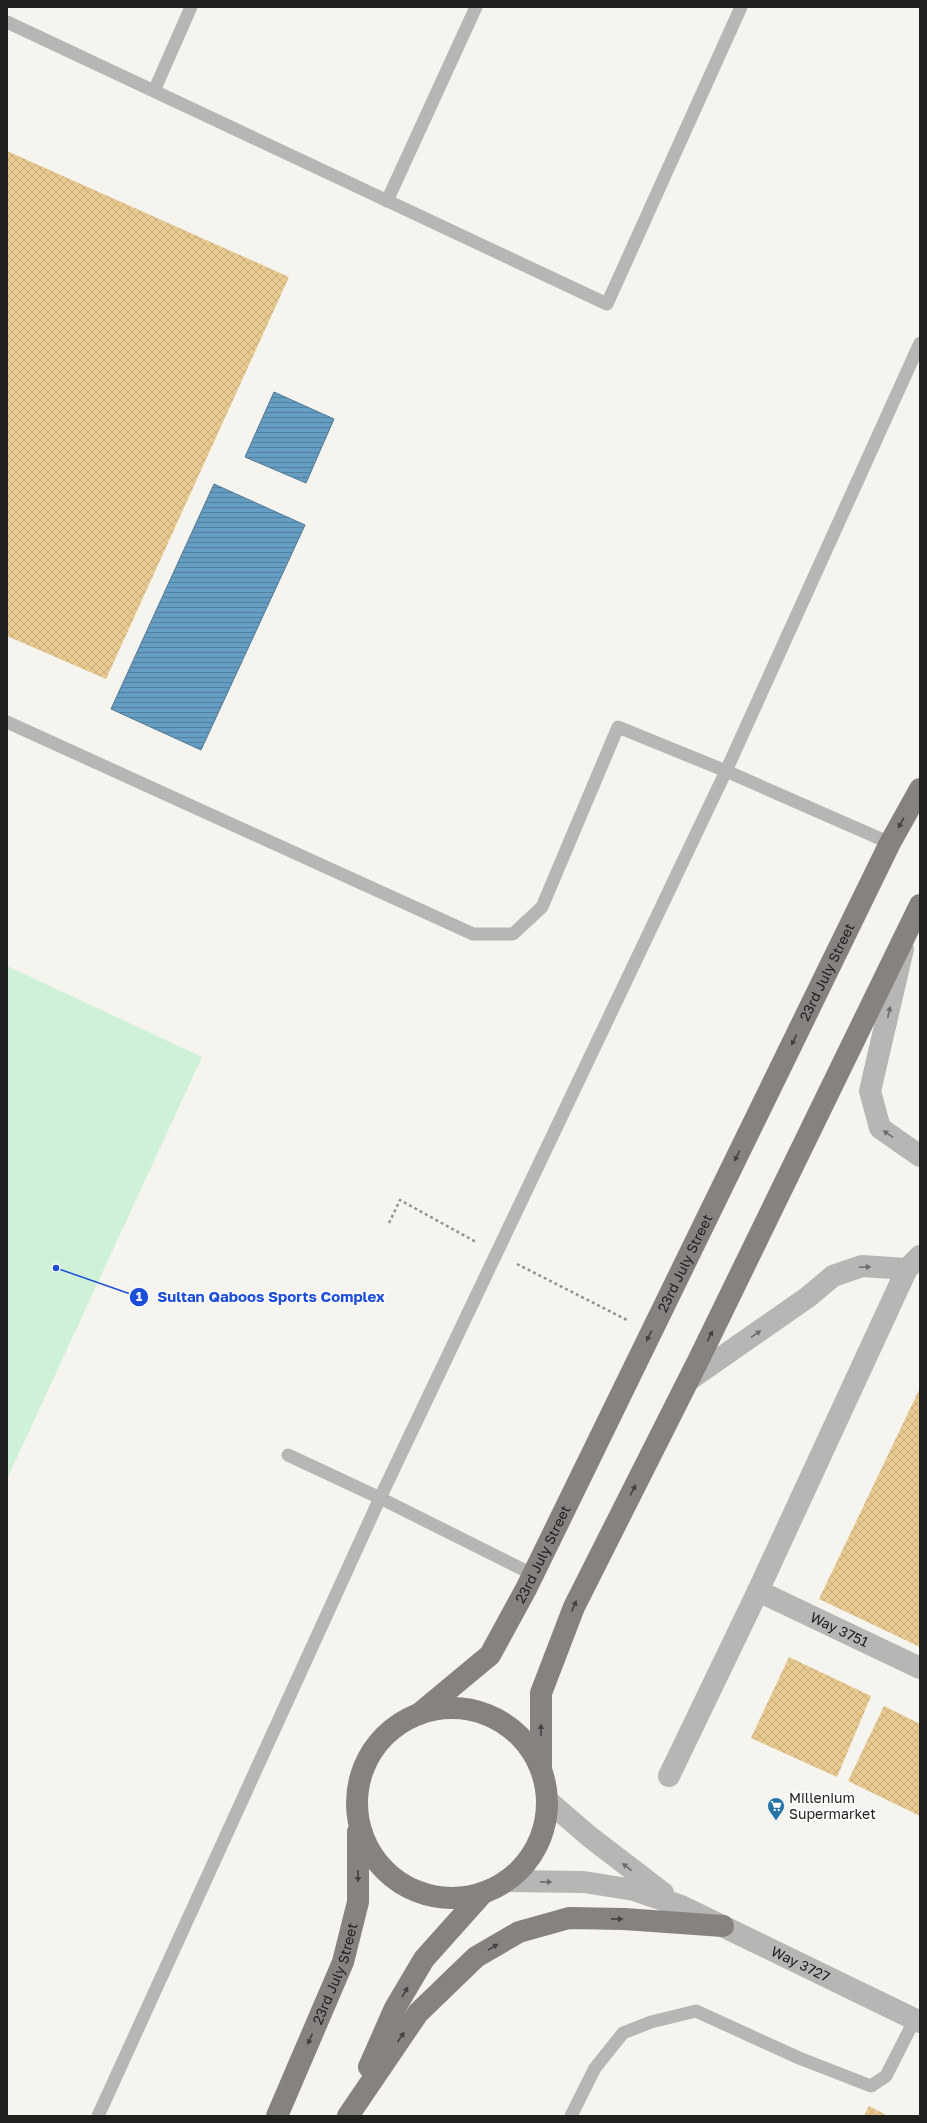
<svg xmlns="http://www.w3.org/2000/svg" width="927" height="2123" font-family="'Golos Text',sans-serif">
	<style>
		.pitch { fill: #cff1d7 }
		.water { fill: url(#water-rules); stroke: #517892 }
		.building { fill: url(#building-cross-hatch) }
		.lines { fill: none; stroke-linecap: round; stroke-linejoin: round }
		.path { stroke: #94938f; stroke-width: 2.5; stroke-dasharray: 3 3; stroke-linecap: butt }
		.lane { stroke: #b8b6b5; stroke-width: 13 }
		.street { stroke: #b8b6b5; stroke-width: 22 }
		.primary { stroke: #868280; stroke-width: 22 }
		.oneway { fill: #444240 }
		.oneway2 { fill: #6c6b6a }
		.labels { text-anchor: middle; stroke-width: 3.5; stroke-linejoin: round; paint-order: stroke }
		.street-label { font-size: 14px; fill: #20201e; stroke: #fff }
		.poi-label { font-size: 14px; fill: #20201e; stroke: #fff; text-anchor: start }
		.leader { fill: none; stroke: #1d4ed8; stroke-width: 1.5 }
		.callout-dot { fill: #1d4ed8; stroke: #fff; stroke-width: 1.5 }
		.mark-label { font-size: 12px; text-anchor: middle; font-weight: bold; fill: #fff }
		.callout-label { font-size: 15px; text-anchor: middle; font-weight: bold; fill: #1d4ed8; stroke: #fff; stroke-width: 3.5; stroke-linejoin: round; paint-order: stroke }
	</style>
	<defs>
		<pattern id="water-rules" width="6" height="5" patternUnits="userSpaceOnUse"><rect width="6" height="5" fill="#669dc3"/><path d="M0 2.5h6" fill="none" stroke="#54809e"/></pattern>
		<pattern id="building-cross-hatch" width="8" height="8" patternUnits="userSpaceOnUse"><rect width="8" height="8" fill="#e8ca91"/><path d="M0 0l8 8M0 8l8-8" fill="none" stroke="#c7ad7d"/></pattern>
	</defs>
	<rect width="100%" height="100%" fill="#f6f4ef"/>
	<path class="pitch" d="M7,966L202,1057L7,1479Z"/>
	<g class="water">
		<path d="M274,392L334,419L306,483L245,457Z"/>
		<path d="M214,484L305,525L201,750L111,709Z"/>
	</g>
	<g class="building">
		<path d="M7,151L289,277L106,679L7,636Z"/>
		<path d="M920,1388V1647L819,1599Z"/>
		<path d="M789,1657L871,1696L837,1777L751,1738Z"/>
		<path d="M884,1706L920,1724V1816L848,1781Z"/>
		<path d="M869,2106L888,2116H864Z"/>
	</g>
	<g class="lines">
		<g class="path">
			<path d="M389,1223L400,1200L476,1242"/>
			<path d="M517,1264L627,1320"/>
		</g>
		<g class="lane">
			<path d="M7,22L607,304L741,7"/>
			<path d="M154,91L191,7"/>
			<path d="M387,201L476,7"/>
			<path d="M7,722L473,934H513L542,907L618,727L726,771L890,843"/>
			<path d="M288,1455L380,1498L532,1574"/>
			<path d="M98,2116L380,1498L726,771L920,343"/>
			<path d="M571,2116L595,2068L623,2033L651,2022L696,2011L799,2058L871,2086L886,2076L915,2019"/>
		</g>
		<g class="street">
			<path d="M903,949L870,1091L880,1128L920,1156"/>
			<path d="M689,1380L808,1297L833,1276L862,1266L907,1269"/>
			<path id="s1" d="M758,1591L920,1668"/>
			<path d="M669,1776L758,1591L907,1269L920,1256"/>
			<path d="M547,1800L590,1837L663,1893"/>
			<path id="s2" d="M507,1881L584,1882L634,1890L681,1906L920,2022"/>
		</g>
		<g class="primary">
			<circle cx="452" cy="1803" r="95"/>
			<path id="s3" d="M419,1714L490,1655L526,1589L890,843L920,789"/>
			<path d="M541,1769V1693L574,1607L700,1357L920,905"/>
			<path d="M369,2067L395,2008L424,1959L483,1893"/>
			<path id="s4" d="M277,2116L343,1962L358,1902V1832"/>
			<path d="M348,2116L418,2013L476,1957L519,1932L569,1918L624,1919L723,1926"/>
		</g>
	</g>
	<defs><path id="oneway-solid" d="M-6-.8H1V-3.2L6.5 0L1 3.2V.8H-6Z"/></defs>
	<g class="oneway">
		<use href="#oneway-solid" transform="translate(901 823) rotate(119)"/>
		<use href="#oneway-solid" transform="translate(794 1040) rotate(116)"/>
		<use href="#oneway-solid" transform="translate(737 1156) rotate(116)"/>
		<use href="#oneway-solid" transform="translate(649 1336) rotate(116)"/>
		<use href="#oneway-solid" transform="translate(710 1336) rotate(-64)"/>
		<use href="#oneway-solid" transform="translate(633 1490) rotate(-63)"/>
		<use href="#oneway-solid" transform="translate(574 1606) rotate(-66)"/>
		<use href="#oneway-solid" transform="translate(541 1730) rotate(-90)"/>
		<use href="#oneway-solid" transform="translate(358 1876) rotate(90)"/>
		<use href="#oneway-solid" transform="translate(617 1919) rotate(1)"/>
		<use href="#oneway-solid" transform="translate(493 1947) rotate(-31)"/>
		<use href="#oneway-solid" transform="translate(405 1992) rotate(-60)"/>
		<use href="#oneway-solid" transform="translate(401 2037) rotate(-56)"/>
		<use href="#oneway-solid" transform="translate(310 2039) rotate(113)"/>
	</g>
	<g class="oneway2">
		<use href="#oneway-solid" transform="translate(889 1012) rotate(-78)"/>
		<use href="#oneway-solid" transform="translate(888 1134) rotate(-146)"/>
		<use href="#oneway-solid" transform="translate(865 1267) rotate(-3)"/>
		<use href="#oneway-solid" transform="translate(756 1334) rotate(-35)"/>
		<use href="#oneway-solid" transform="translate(627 1867) rotate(-142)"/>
		<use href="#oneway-solid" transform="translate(546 1882) rotate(1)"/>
	</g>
	<defs>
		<symbol id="supermarket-pin" viewBox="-11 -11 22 30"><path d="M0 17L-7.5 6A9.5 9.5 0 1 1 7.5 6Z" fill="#2673a6" stroke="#fff"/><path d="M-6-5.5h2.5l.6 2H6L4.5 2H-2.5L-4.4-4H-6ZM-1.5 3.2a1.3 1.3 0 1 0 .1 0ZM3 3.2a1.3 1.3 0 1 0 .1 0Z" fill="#fff"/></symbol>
	</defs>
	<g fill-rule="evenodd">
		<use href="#supermarket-pin" x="766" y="1796" width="20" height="27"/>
	</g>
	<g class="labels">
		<g class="street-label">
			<text dy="5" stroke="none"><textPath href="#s3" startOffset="854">23rd July Street</textPath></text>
			<text dy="5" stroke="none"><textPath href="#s3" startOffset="530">23rd July Street</textPath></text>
			<text dy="5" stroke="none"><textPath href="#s3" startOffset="206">23rd July Street</textPath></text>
			<text dy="5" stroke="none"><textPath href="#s1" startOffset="90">Way 3751</textPath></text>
			<text dy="5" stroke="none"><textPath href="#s2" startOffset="310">Way 3727</textPath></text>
			<text dy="5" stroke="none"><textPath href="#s4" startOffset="154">23rd July Street</textPath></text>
		</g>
		<g class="poi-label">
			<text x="789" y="1803">Millenium<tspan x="789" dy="16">Supermarket</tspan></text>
		</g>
	</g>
	<path class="leader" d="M56 1268L139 1297"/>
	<g class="callout-dot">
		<circle cx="56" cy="1268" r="4"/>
		<circle cx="139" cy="1297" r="10"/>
	</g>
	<g class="mark-label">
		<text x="139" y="1301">1</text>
	</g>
	<g class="callout-label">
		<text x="271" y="1302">Sultan Qaboos Sports Complex</text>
	</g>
	<rect width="927" height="2123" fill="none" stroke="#20201e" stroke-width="16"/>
</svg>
